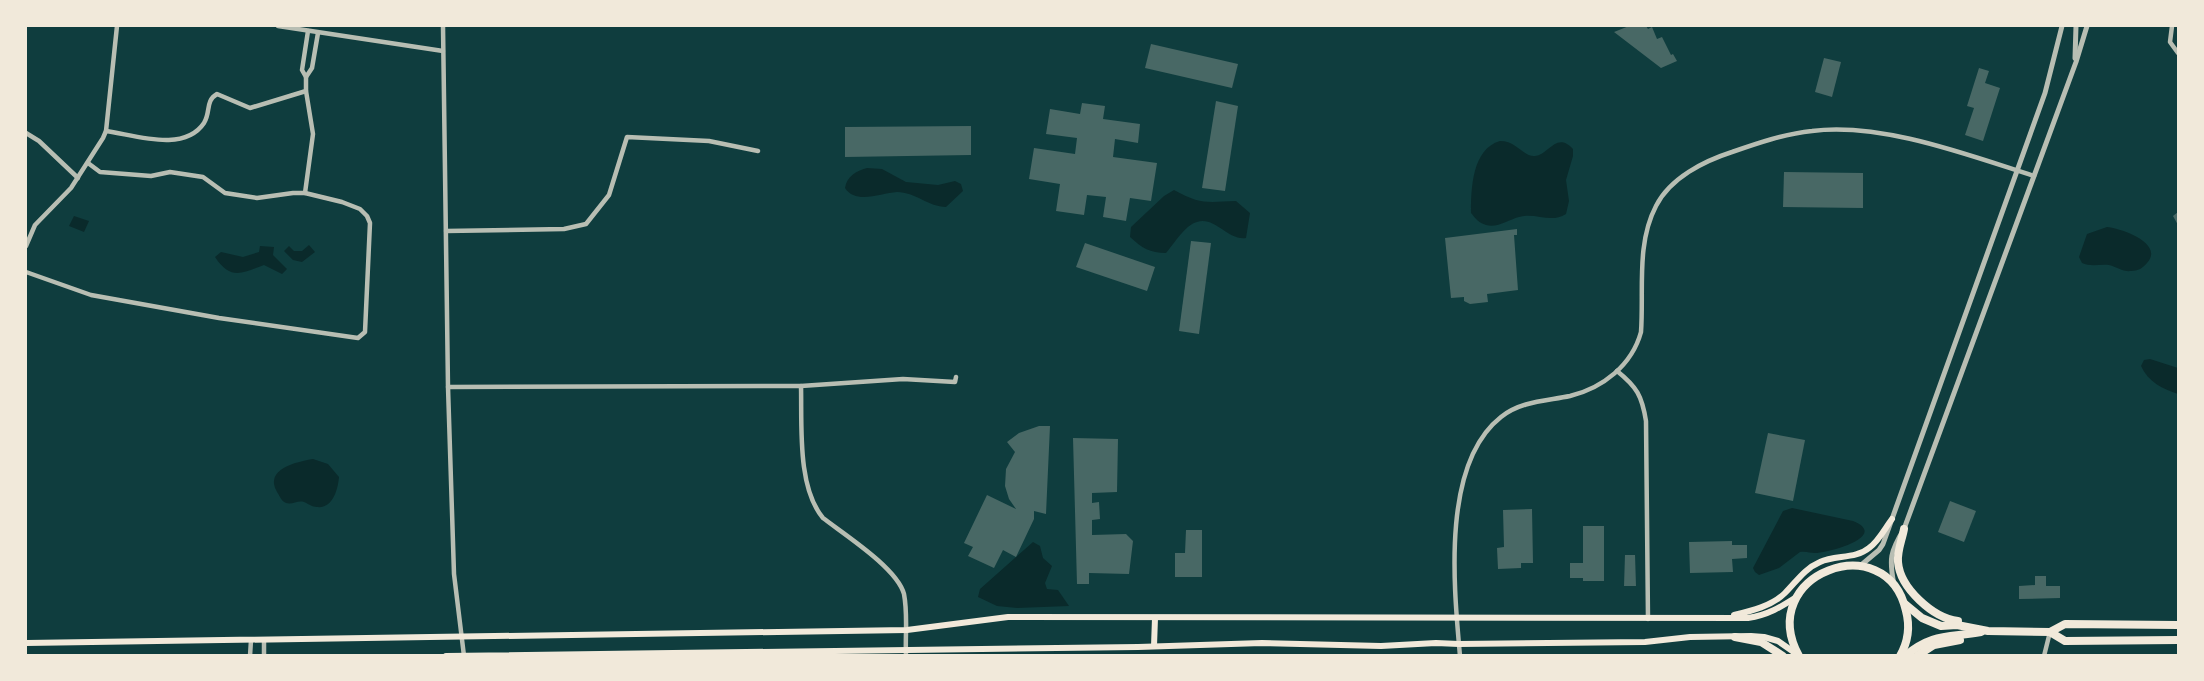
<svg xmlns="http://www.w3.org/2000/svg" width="2204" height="681" font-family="Jost,sans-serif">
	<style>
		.water { fill: #0a2a2b }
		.building { fill: #486865 }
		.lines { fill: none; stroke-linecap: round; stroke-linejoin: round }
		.minor { stroke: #b8beb3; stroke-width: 4.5 }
		.tertiary { stroke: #b8beb3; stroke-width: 5 }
		.secondary { stroke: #f1e9da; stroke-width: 6 }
		.trunk { stroke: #f1e9da; stroke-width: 8 }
	</style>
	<rect width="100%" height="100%" fill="#0f3d3e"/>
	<g class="water">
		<path d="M1500,141C1517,141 1523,157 1535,156C1549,155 1556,131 1573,149V156L1566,180L1569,201L1566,214C1550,224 1536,212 1519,217C1508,220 1498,228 1486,225C1479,223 1475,218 1471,213C1471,189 1472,149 1500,141Z"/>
		<path d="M867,168L882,169L906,182L938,185L955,181L961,184L963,191L946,207C929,207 915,192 897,192C881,193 856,205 845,188C847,176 856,171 867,168Z"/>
		<path d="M1174,190C1201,205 1207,202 1236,201L1250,213L1246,238C1228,241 1215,216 1197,222C1185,225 1174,244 1166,253C1150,253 1142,248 1130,237L1131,227L1164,196Z"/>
		<path d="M74,216L89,221L84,232L69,226Z"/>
		<path d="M2107,227C2120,228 2165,243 2147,263C2143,268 2138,271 2131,271C2123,272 2117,267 2109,265C2100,264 2090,267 2082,263L2079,257L2087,234Z"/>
		<path d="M309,245L315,252L302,262L293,260L284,251L289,246L294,251H302Z"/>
		<path d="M260,246L274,247L273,255L287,269L282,274L264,265C242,273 231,281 215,257L221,252L243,257L259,252Z"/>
		<path d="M2150,359L2178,368V394C2163,389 2148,382 2141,366L2144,360Z"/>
		<path d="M313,459L328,464L339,477C338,489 333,509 317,507C312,507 309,504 304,502C298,500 292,505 286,503C281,501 280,496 277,492C264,469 296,462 313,459Z"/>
		<path d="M1792,508L1853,521C1890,536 1828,553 1815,553C1810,553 1806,551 1800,552L1779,568L1759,575L1755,572L1753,568L1783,511Z"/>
		<path d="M1033,542L1040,546L1043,558L1052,566L1045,583L1047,589L1058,590L1069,606L1017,608L997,606L978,597L980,589Z"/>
	</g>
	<g class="building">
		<path d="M1629,26H1646L1648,29L1652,27L1657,39L1662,37L1671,55L1673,54L1677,61L1661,68L1614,32Z"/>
		<path d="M1151,44L1238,64L1232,88L1145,68Z"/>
		<path d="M1824,58L1841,62L1832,97L1815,92Z"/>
		<path d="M1979,68L1989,71L1985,83L2000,88L1983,141L1965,135L1974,108L1967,106Z"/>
		<path d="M1216,101L1238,106L1225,191L1202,188Z"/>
		<path d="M1082,103L1105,106L1103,119L1140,124L1138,143L1115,139L1113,157L1157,163L1151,201L1130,198L1126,221L1103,217L1106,197L1087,195L1084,215L1056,211L1060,184L1029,179L1034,148L1075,154L1077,138L1046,134L1050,109L1080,114Z"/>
		<path d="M971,126V155L845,157V127Z"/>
		<path d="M1784,172L1863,173V208L1783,207Z"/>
		<path d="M2178,212V225L2173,216Z"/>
		<path d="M1517,229V235H1514L1518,290L1487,294L1488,302L1470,304L1464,301V297L1451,298L1445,238Z"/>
		<path d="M1191,241L1211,243L1199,334L1179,331Z"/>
		<path d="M1085,243L1155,267L1147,291L1076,267Z"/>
		<path d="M1039,426H1050L1046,514L1034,511V519L1016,557L1003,550L994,568L968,556L973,547L964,543L987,495L1016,509L1009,499L1005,486L1006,469L1015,452L1007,442L1019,433Z"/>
		<path d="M1768,433L1805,440L1793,501L1755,493Z"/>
		<path d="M1073,438L1118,439L1117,492L1092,493V503L1099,502L1100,519L1092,520V535L1126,534L1133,541L1129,574L1089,573V584H1077Z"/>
		<path d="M1950,501L1976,511L1964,542L1938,532Z"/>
		<path d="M1532,509L1533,563H1521V568L1498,569L1497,548L1504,547L1503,510Z"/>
		<path d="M1583,526H1604V581H1583V578H1570V563H1583Z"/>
		<path d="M1186,530H1202V577H1175V553H1185Z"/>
		<path d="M1732,541V545H1747V558L1732,559L1733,572L1690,573L1689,542Z"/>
		<path d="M1625,555H1635L1636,586H1624Z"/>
		<path d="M2035,576H2046V586H2060V598L2019,599V586L2035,585Z"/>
	</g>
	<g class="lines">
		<g class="minor">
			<path d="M278,26L443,51"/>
			<path d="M443,26L448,387L454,574L464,656"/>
			<path d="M2172,26L2170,42L2178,53"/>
			<path d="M308,31L302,70L306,77L312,68L318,33"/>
			<path d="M106,131C135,135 184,153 204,123C211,112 205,101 217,94L250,108L306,91V77"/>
			<path d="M26,133L39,141L78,178"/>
			<path d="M305,193L313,134L306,91"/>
			<path d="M446,231L564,229L586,224L609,195L627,137L709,141L758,151"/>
			<path d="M26,246L35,225L71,188L103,138L106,131L117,26"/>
			<path d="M26,272L91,295L219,318L358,338L365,332L370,223L367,216L360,209L342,202L305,193H293L257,198L225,193L203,177L170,172L151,176L100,172L88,163"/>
			<path d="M1617,371C1637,387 1642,396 1646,421L1648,619"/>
			<path d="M801,386C802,425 797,487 823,518C845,535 897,568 904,594C908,615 905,635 906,656"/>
			<path d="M448,387L801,386L903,379L955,382L956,377"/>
			<path d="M264,640V656"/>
			<path d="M250,656L251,640"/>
			<path d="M1460,656C1454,588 1441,464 1501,417C1521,401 1546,401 1570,396C1603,388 1632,365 1641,332C1644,291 1636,244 1656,206C1670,178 1704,161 1732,152C1758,143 1784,134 1812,131C1881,122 1968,155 2034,176"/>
			<path d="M2044,656L2050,632"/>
		</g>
		<g class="tertiary">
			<path d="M2075,58L2076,26"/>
			<path d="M1860,566L1879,550L1883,544L2045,93L2062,26"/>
			<path d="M1894,585C1889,559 1890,552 1904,529L2076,62L2087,26"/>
		</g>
		<g class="secondary">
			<path d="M1734,615C1751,611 1772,606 1785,593C1797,581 1804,569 1820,562C1835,555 1856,559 1869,548C1879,541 1885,528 1892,519"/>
			<path d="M26,643L907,630L1008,617L1748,618C1768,615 1781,607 1798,596"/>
			<path d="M1154,646L1155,618"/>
			<path d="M446,656L1138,647L1262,643L1381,646L1436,643L1459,644L1645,642L1690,637L1751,636L1764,637L1778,641L1798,655"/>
		</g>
		<g class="trunk">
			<path d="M1904,529C1902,540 1897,551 1898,562C1900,588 1933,618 1958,621"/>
			<path d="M1905,604L1922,618L1941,626L1957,625L1988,631L2050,632L2065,641L2178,640"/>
			<path d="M2050,632L2065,624L2178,625"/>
			<path d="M1735,637L1761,642L1783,656"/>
			<path d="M1799,656C1754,574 1887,525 1906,611C1910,626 1908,642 1900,656"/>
			<path d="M1905,656C1933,633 1948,638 1981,632"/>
			<path d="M1917,656L1934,645L1960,640"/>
		</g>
	</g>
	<rect width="2204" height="681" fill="none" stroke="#f1e9da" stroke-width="54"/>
</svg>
